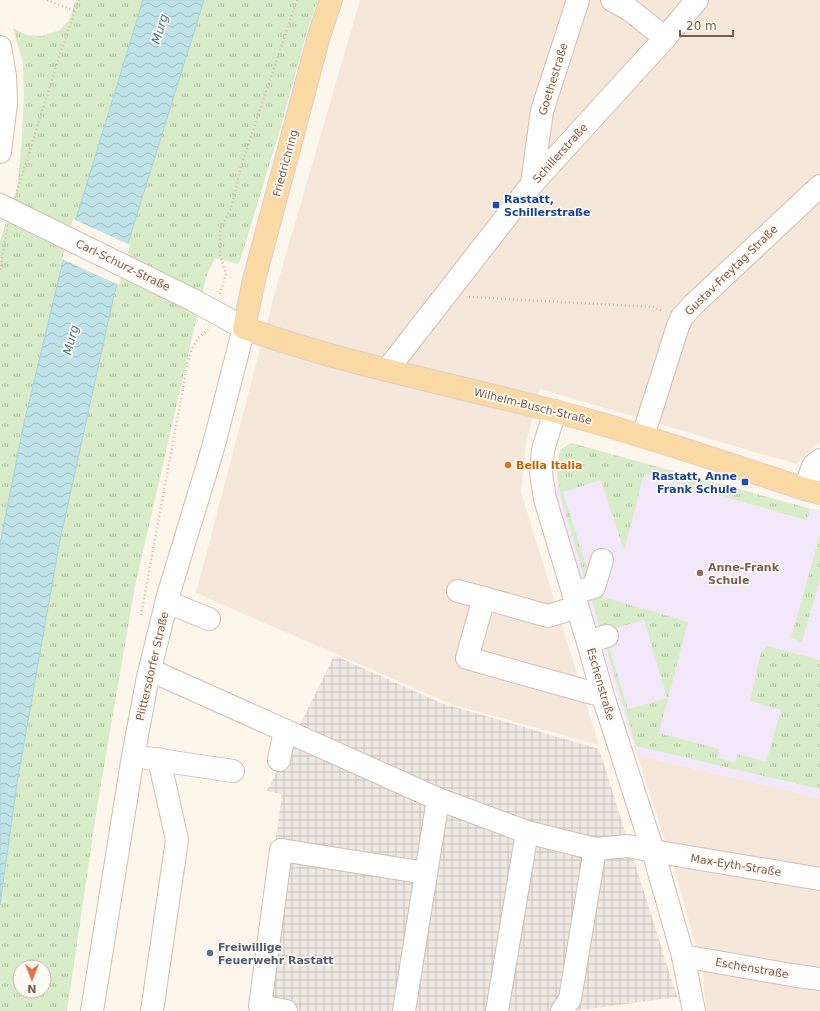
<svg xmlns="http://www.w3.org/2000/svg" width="820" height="1011" font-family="'DejaVu Sans',sans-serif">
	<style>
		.residential { fill: #f5e8da }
		.industrial { fill: url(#industrial-grid) }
		.education { fill: #f3e8fa }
		.grass { fill: url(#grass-tufts); fill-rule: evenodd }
		.water { fill: url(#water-waves); stroke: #a5d3da }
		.pier { fill: #fdf6ec }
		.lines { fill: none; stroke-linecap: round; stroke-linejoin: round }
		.minor-casing { stroke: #d1beb0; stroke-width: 24 }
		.major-casing { stroke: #dad1cd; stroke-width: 24 }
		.path { stroke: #d9b8a5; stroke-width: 2.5; stroke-dasharray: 1 3; stroke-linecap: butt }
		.minor { stroke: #fff; stroke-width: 22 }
		.major { stroke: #fbd9a5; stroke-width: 22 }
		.transit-dot { fill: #1a4fb4; stroke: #fffaf3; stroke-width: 1.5 }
		.food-dot { fill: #e8710a; stroke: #fffaf3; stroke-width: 1.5 }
		.education-dot { fill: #8d6e63; stroke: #fffaf3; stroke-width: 1.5 }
		.service-dot { fill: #5c6f8a; stroke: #fffaf3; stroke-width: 1.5 }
		.labels { text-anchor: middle; stroke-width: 3.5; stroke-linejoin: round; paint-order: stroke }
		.street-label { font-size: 11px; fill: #7a5c4d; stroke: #fffaf3 }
		.transit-label { font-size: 11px; font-weight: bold; fill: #164399; stroke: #fffaf3; text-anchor: start }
		.food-label { font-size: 11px; font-weight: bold; fill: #c56008; stroke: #fffaf3; text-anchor: start }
		.education-label { font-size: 11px; font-weight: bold; fill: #785e54; stroke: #fffaf3; text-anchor: start }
		.service-label { font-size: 11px; font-weight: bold; fill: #4e5e75; stroke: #fffaf3; text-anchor: start }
		.water-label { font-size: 12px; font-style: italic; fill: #437c86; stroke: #fffaf3 }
	</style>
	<defs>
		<pattern id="industrial-grid" width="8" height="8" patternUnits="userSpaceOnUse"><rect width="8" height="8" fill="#efe9e4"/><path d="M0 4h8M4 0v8" fill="none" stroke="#c7c0bb"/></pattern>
		<pattern id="grass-tufts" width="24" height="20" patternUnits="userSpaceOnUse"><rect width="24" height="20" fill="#d8ecc9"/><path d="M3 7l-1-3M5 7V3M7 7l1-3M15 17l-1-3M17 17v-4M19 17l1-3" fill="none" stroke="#b4c2a5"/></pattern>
		<pattern id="water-waves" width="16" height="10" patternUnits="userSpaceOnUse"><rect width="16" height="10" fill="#bfe3e8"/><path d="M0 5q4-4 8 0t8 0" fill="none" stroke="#a0bbbe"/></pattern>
	</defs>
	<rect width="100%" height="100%" fill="#fdf6ec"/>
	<g class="residential">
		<path d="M360,0H820V443L796,464L540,389L526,443L521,492L599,745L453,705L196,593L275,292Z"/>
		<path d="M637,755L820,798V873L816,891L820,892V1011H706L702,968L676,874Z"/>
	</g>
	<path class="industrial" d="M334,656L338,657L441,703L599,749L677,997L574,1011H253L282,794L267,791Z"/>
	<path class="education" d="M571,443L820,511V798L637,755L598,635L556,496L557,469L560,450Z"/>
	<g class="grass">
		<path d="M76,0H143L62,265L24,423L0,544V241L17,188L21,149L24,97L23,63L13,28L26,35L42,36L60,30L69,20Z"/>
		<path d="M204,0H318L307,32L278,136L239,264L215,258L206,277L135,586L98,801L67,1011H0V905L17,783L59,545L114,295L128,243ZM20,967H44V991H20Z"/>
		<path d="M571,443L810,509L807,520L644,474L624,551L601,480L563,492L586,565L599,561L585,580L560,494L557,469L560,450Z"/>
		<path d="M820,535V579L802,642L791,638Z"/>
		<path d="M590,593L688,622L659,733L719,749L718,758L735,763L738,754L766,762L781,710L750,701L761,652L767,646L820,660V789L636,746L604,641L607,640L628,709L667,698L644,620L601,632Z"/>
	</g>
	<path class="water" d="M143,0H204L128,243L114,295L59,545L17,783L0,905V544L24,423L62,265Z"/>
	<path class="pier" d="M73,219L130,245L119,285L62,259Z"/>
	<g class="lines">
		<defs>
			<g id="minor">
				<path d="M612,0L630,10L665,38"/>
				<path d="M0,47L5,76L6,103L0,152"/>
				<path d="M532,184L542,111L578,0"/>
				<path d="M0,205L193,300L244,328L213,448L168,596L148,677L133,756L92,1011"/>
				<path d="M387,370L532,184L665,38L697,0"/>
				<path d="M555,411L543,450L541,473L545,499L588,642L603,696L653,851L683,956L694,1011"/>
				<path d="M643,436L678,326L682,317L693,305L820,186"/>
				<path d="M805,489L813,466L820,460"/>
				<path d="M458,591L484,598"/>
				<path d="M573,593L594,587L602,560"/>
				<path d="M167,602L209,619"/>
				<path d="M577,607L548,616L484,598L467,658L603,696"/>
				<path d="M588,642L607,636"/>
				<path d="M150,670L438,799L527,832L595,849L628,846L653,851L820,879"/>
				<path d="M146,758L233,771"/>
				<path d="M279,760L285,730"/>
				<path d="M683,956L791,975L820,979"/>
				<path d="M152,1011L177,840L159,759"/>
				<path d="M286,1011L260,1006L281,850L426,873"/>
				<path d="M404,1011L438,799"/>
				<path d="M497,1011L527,832"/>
				<path d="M562,1011L570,999L595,849"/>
			</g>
			<path id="major" d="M331,0L319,36L254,280L244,328C345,364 450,384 554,411C639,433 722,462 805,489L820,493"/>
		</defs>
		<use href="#minor" class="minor-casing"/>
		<use href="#major" class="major-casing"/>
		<g class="path">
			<path d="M47,0L75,11"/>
			<path d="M17,191L62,48L79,0"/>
			<path d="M0,270L7,229"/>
			<path d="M220,294L226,274L220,255V229L231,209L241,166L297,0"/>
			<path d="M469,297L653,307L663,311"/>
			<path d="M141,615L188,361L192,349L198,338L208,330"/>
		</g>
		<use href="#minor" class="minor"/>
		<use href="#major" class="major"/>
	</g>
	<g class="transit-dot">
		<rect x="492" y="201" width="8" height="8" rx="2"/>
		<rect x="741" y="478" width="8" height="8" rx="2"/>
	</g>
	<circle class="food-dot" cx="508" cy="465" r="4"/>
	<circle class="education-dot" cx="700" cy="573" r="4"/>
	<circle class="service-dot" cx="210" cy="953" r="4"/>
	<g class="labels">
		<g class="street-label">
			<text transform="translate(553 79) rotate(-73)" y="4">Goethestraße</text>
			<text transform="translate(560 153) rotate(-48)" y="4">Schillerstraße</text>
			<text transform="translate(285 163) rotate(-75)" y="4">Friedrichring</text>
			<text transform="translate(123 265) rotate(26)" y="4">Carl-Schurz-Straße</text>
			<text transform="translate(731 270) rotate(-44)" y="4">Gustav-Freytag-Straße</text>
			<text transform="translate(533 406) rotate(14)" y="4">Wilhelm-Busch-Straße</text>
			<text transform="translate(152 666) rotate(-77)" y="4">Plittersdorfer Straße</text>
			<text transform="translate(601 684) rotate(74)" y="4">Eschenstraße</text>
			<text transform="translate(736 865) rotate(9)" y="4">Max-Eyth-Straße</text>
			<text transform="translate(752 968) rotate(10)" y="4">Eschenstraße</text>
		</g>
		<g class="transit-label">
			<text x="504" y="203">Rastatt,<tspan x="504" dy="13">Schillerstraße</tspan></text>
			<text x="737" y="480" text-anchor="end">Rastatt, Anne<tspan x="737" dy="13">Frank Schule</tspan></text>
		</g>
		<g class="food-label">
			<text x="516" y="469">Bella Italia</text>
		</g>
		<g class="education-label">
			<text x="708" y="571">Anne-Frank<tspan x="708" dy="13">Schule</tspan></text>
		</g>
		<g class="service-label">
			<text x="218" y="951">Freiwillige<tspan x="218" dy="13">Feuerwehr Rastatt</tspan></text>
		</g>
		<g class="water-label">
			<text transform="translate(160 29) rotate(-73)" y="4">Murg</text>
			<text transform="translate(71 340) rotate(-75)" y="4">Murg</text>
		</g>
	</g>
	<g transform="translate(32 979) rotate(180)"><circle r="19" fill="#fffaf3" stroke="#cabbb1"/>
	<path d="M0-3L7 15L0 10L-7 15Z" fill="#e76f51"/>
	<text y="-6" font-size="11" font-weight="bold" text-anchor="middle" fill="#7a5c4d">N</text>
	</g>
	<path d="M680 30v6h53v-6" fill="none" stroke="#7a5c4d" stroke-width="2"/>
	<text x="686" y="30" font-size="12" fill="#7a5c4d" stroke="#fffaf3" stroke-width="3" paint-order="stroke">20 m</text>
</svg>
